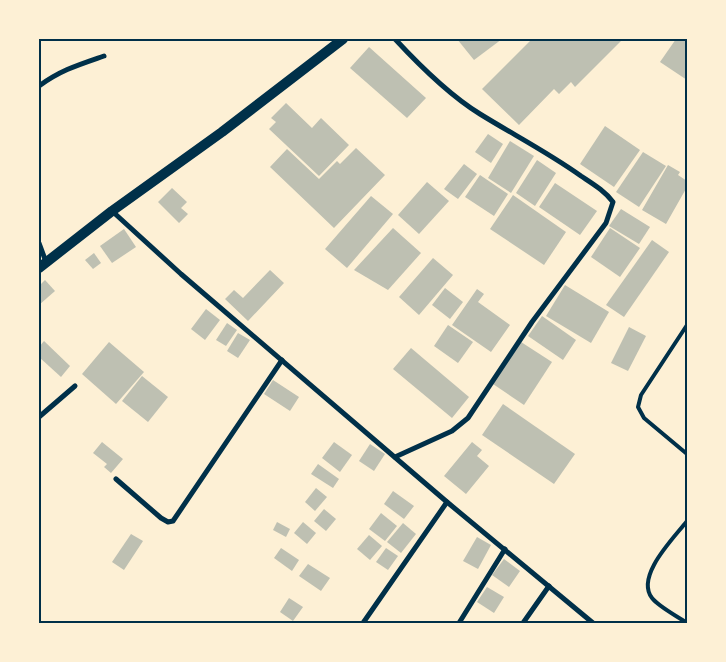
<svg xmlns="http://www.w3.org/2000/svg" width="726" height="662" font-family="'Public Sans',sans-serif">
	<style>
		.building { fill: #bec0b2 }
		.lines { fill: none; stroke-linecap: round; stroke-linejoin: round }
		.service { stroke: #003049; stroke-width: 4 }
		.minor { stroke: #003049; stroke-width: 5 }
		.secondary { stroke: #003049; stroke-width: 10 }
		.neatline { fill: none; stroke: #003049; stroke-width: 2 }
	</style>
	<rect width="100%" height="100%" fill="#fdf0d5"/>
	<g class="building">
		<path d="M457,39H502L474,60Z"/>
		<path d="M532,39H623L575,87L571,82L559,94L554,89L519,125L482,89Z"/>
		<path d="M676,39H687V80L660,62Z"/>
		<path d="M369,47L426,98L407,118L350,68Z"/>
		<path d="M286,103L312,128L321,118L349,145L319,176L269,129L276,122L271,118Z"/>
		<path d="M605,126L640,150L614,187L580,164Z"/>
		<path d="M488,134L503,144L491,163L475,152Z"/>
		<path d="M510,141L534,156L511,193L488,178Z"/>
		<path d="M356,148L385,175L334,228L270,167L287,149L319,179L337,161L340,164Z"/>
		<path d="M643,152L666,166L639,207L616,192Z"/>
		<path d="M537,160L556,173L535,206L516,193Z"/>
		<path d="M464,164L477,174L458,199L444,189Z"/>
		<path d="M668,165L680,172L678,175L687,181V187L666,224L642,210Z"/>
		<path d="M480,175L508,194L494,216L465,197Z"/>
		<path d="M427,182L449,201L419,234L398,215Z"/>
		<path d="M555,183L597,211L580,235L539,207Z"/>
		<path d="M172,188L187,202L181,208L188,214L179,223L158,202Z"/>
		<path d="M513,195L566,232L544,265L490,229Z"/>
		<path d="M371,196L393,214L347,268L325,249Z"/>
		<path d="M621,209L650,227L639,244L609,226Z"/>
		<path d="M393,228L421,253L388,290L354,270Z"/>
		<path d="M610,228L640,248L620,277L591,257Z"/>
		<path d="M124,229L136,247L112,263L100,246Z"/>
		<path d="M652,240L669,252L624,317L606,305Z"/>
		<path d="M94,253L101,263L93,269L85,260Z"/>
		<path d="M433,258L453,275L419,315L399,297Z"/>
		<path d="M270,270L284,283L248,321L225,299L234,290L243,298Z"/>
		<path d="M45,280L55,291L39,305V286Z"/>
		<path d="M565,285L609,312L591,343L546,316Z"/>
		<path d="M445,288L463,302L450,319L432,305Z"/>
		<path d="M477,289L484,294L478,302L510,325L491,352L452,325Z"/>
		<path d="M206,309L220,320L205,340L191,329Z"/>
		<path d="M542,316L576,340L563,360L528,336Z"/>
		<path d="M227,323L237,330L226,346L216,340Z"/>
		<path d="M448,325L473,342L458,363L434,346Z"/>
		<path d="M629,327L646,336L628,371L611,363Z"/>
		<path d="M238,333L250,340L238,358L227,351Z"/>
		<path d="M44,341L70,366L61,377L39,357V347Z"/>
		<path d="M109,342L144,372L116,404L82,374Z"/>
		<path d="M521,342L552,362L524,405L493,384Z"/>
		<path d="M411,348L469,397L452,418L393,369Z"/>
		<path d="M142,376L168,397L148,422L122,401Z"/>
		<path d="M273,380L299,397L290,411L264,394Z"/>
		<path d="M503,404L575,454L554,484L482,435Z"/>
		<path d="M102,442L123,459L111,473L104,467L107,464L93,453Z"/>
		<path d="M334,442L352,455L340,472L322,458Z"/>
		<path d="M472,442L482,450L477,456L489,466L466,494L444,476Z"/>
		<path d="M370,444L385,454L374,471L359,461Z"/>
		<path d="M318,464L339,479L333,488L311,474Z"/>
		<path d="M316,488L327,497L315,511L305,502Z"/>
		<path d="M393,491L414,506L404,519L384,504Z"/>
		<path d="M324,509L336,519L326,531L314,521Z"/>
		<path d="M381,513L397,526L385,541L369,529Z"/>
		<path d="M277,522L290,529L286,537L273,530Z"/>
		<path d="M303,522L316,533L307,544L294,533Z"/>
		<path d="M403,523L416,534L401,553L387,542Z"/>
		<path d="M131,534L143,541L124,570L112,562Z"/>
		<path d="M369,535L382,546L370,560L357,549Z"/>
		<path d="M477,537L491,545L478,569L463,561Z"/>
		<path d="M281,548L299,560L292,571L274,558Z"/>
		<path d="M386,548L398,556L388,570L376,562Z"/>
		<path d="M504,559L520,571L509,587L492,575Z"/>
		<path d="M308,564L330,578L321,591L299,576Z"/>
		<path d="M487,587L504,597L494,613L477,602Z"/>
		<path d="M289,598L303,607L293,621L280,612Z"/>
	</g>
	<g class="lines">
		<g class="service">
			<path d="M687,325L641,395L638,407L644,418L687,454"/>
			<path d="M687,623C677,616 659,607 652,598C635,576 674,538 687,521"/>
		</g>
		<g class="minor">
			<path d="M39,86C61,70 78,65 104,56"/>
			<path d="M112,211L181,274L447,502L593,623"/>
			<path d="M39,243L46,262"/>
			<path d="M39,417L75,386"/>
			<path d="M395,457L452,431L468,418L532,322L606,223L613,202C605,191 593,184 581,176C549,153 514,135 480,114C449,95 420,66 395,39"/>
			<path d="M116,479L161,518L168,522L173,521L282,360"/>
			<path d="M363,623L447,502"/>
			<path d="M459,623L505,549"/>
			<path d="M523,623L549,586"/>
		</g>
		<path class="secondary" d="M39,268L112,211L222,132L343,39"/>
	</g>
	<rect width="726" height="662" fill="none" stroke="#fdf0d5" stroke-width="80"/>
	<rect x="40" y="40" width="646" height="582" class="neatline"/>
</svg>
